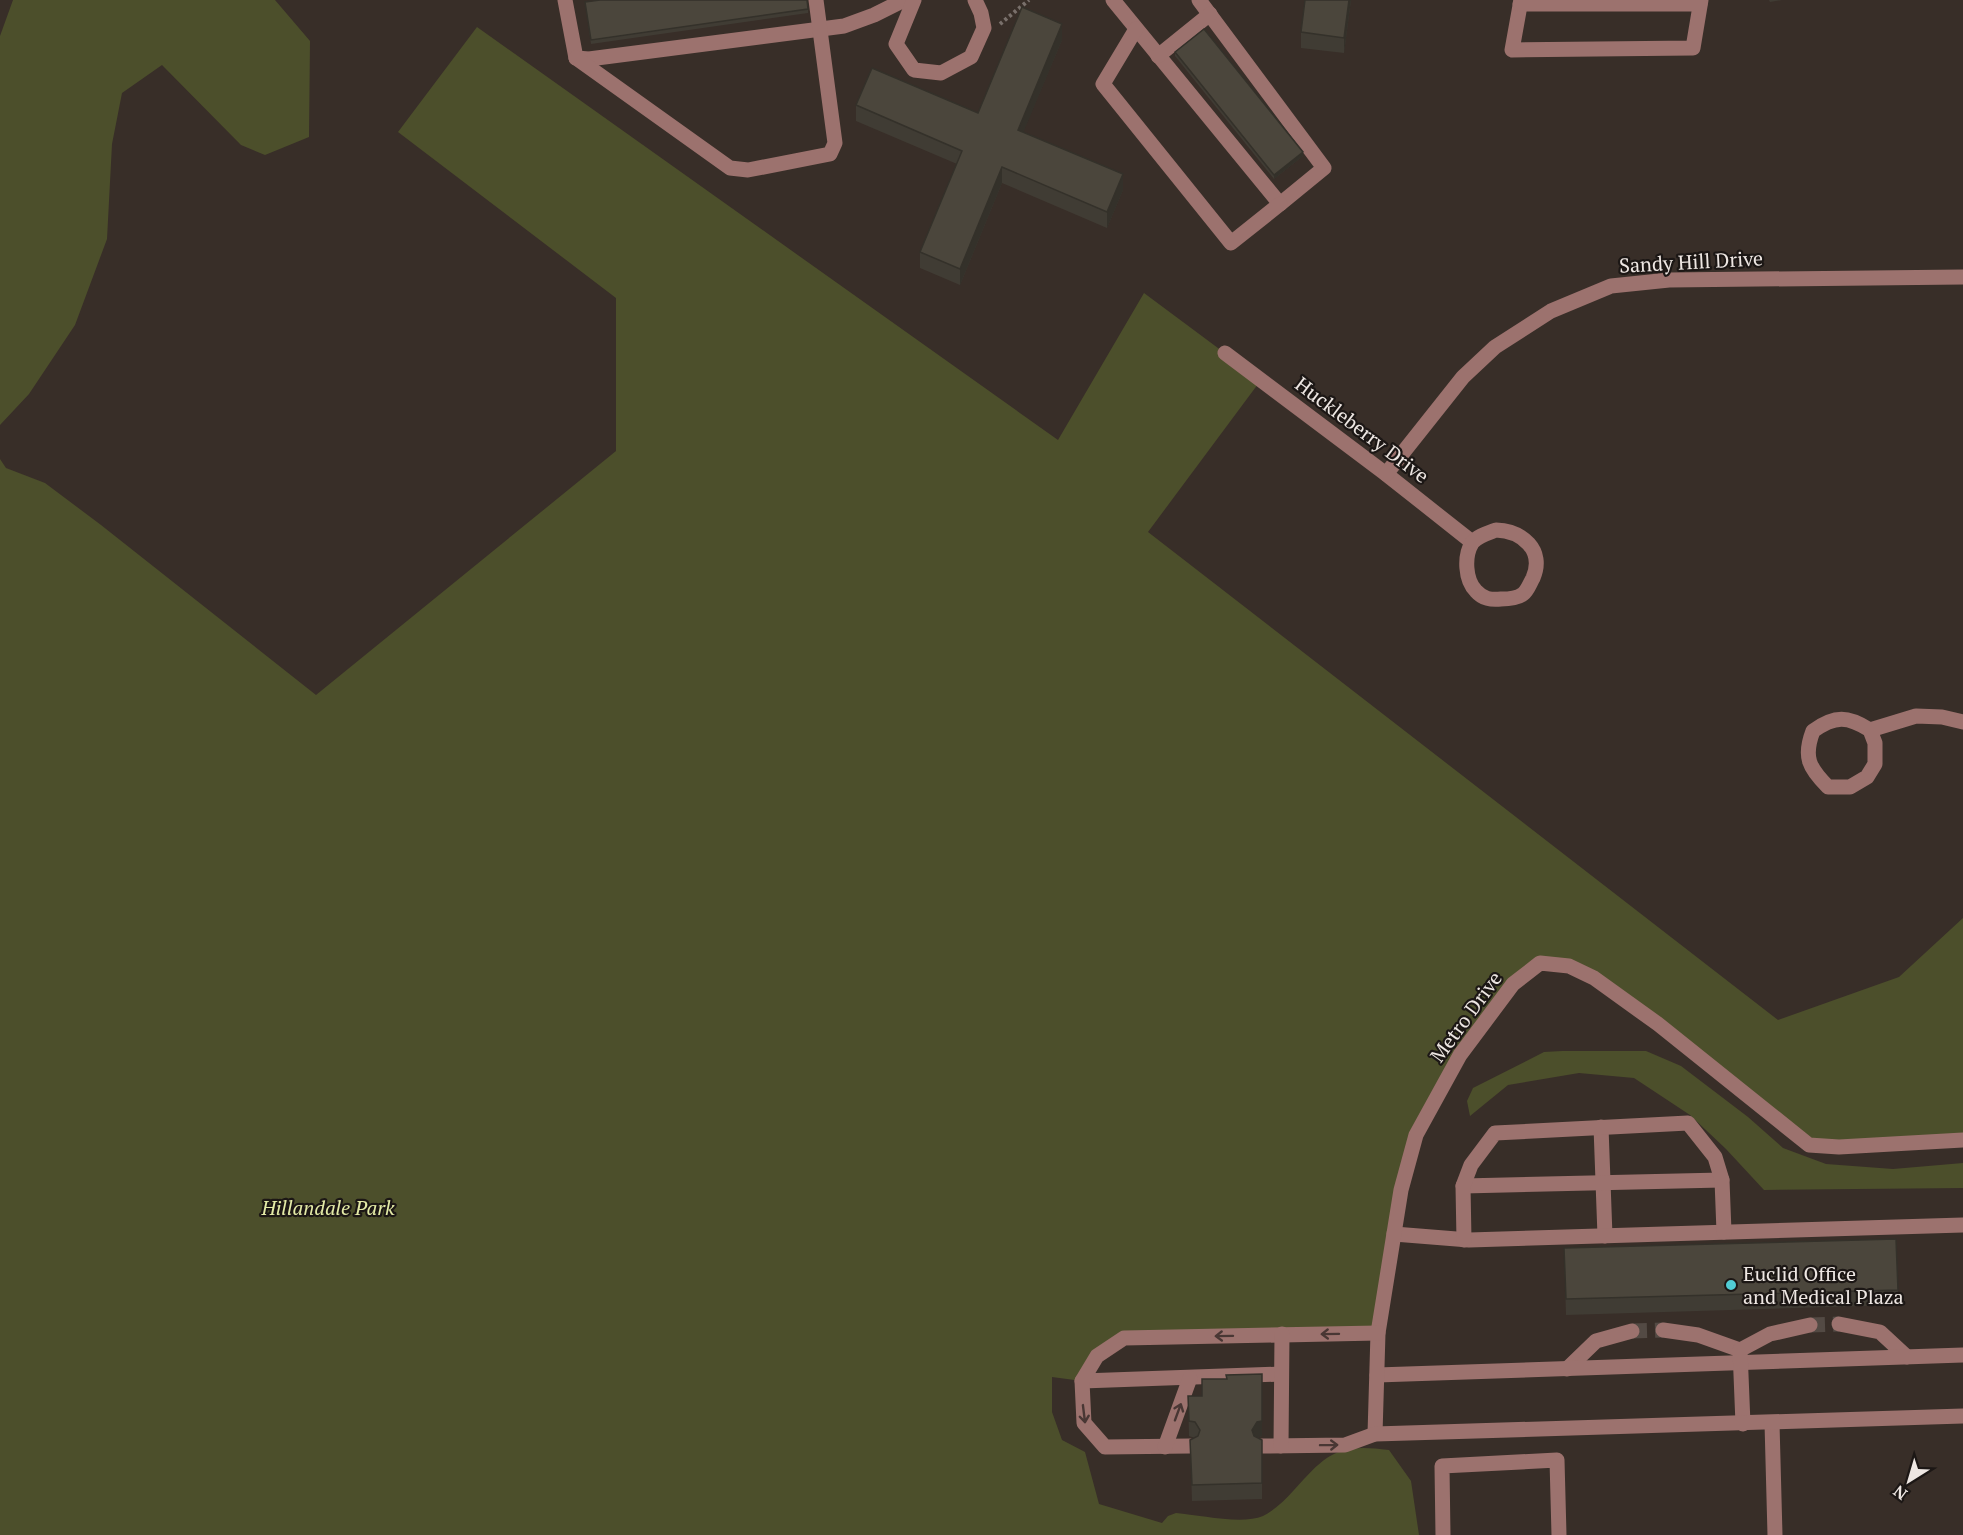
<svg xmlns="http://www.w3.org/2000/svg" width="1963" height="1535" font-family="'PT Serif',serif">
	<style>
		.green { fill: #4c4f2b }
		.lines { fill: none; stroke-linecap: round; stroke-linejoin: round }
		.minor-tunnel { stroke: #534a44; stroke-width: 15; stroke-dasharray: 15 8; stroke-linecap: butt }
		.path { stroke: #79706b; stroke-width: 4; stroke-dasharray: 3 3; stroke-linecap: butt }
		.minor { stroke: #9c726e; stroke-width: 15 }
		.wall { fill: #403c34 }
		.shaded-wall { fill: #34312a }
		.building { fill: #4b463c; stroke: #34312a; stroke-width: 1.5 }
		.oneway { stroke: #493734 }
		.poi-dot { fill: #51ccd4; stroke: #1c1715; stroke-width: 2 }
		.labels { text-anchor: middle; stroke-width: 4.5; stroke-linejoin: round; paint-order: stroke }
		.street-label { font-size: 20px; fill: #eee7e3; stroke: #1c1715 }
		.park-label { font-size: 20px; font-style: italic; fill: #e4eba7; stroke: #1c1715 }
		.poi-label { font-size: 20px; fill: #eee7e3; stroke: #1c1715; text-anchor: start }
	</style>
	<rect width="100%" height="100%" fill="#382e28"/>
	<g class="green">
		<path d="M13,0H275L310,41L309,137L265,155L241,145L162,65L122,93L112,144L107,239L75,325L29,394L0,425V36Z"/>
		<path d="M477,27L1058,440L1144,293L1261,380L1148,532L1778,1020L1899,977L1963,918V1140L1809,1145L1594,978L1540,963L1513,984L1416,1135L1378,1333L1125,1338L1082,1381L1052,1377V1412L1062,1440L1085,1452L1099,1504L1162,1523L1168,1516L1176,1513C1200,1515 1242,1525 1263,1516C1275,1510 1285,1500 1294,1490C1327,1453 1338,1443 1389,1450L1411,1481L1419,1535H0V459L6,468L45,483L101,525L316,695L616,451V298L398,132Z"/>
		<path d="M1562,1051H1646L1681,1066L1748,1117L1783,1148L1826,1164L1893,1169L1963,1163V1188L1764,1190L1726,1149L1690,1115L1634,1078L1579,1073L1508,1085L1470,1116L1467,1101L1473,1088L1544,1052Z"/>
	</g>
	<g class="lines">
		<g class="minor-tunnel">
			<path d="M1810,1325L1839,1324"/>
			<path d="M1632,1331L1663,1330"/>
		</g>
		<path class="path" d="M1000,24L1029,0"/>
		<g class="minor">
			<path d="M565,0L576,58L589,59L844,26L874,15L904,0"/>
			<path d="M914,0L896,44L914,70L941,73L971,57L984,28L981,13L975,0"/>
			<path d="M1113,0L1280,204L1324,168L1199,0"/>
			<path d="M1521,0L1512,50L1693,48L1701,0"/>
			<path d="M1520,4H1700"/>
			<path d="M1136,29L1103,84L1231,243L1280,204"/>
			<path d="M1158,56L1210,14"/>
			<path d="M576,58L730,168L748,170L830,154L835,143L816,0"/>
			<path d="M1225,353L1386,474L1472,542"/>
			<path d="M1386,474L1463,377L1495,347L1551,311L1611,286L1669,280L1963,277"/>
			<path d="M1496,530C1522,531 1545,550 1533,578C1530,583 1528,590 1523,594C1518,598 1507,599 1501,599C1491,600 1483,599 1476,591C1465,580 1464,556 1472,543C1477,536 1488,533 1496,530Z"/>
			<path d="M1870,730L1875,743V764L1867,777L1850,787H1828C1809,768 1803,757 1813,731C1835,715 1848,716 1870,730L1916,716L1942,717L1963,722"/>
			<path d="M1601,1127L1605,1236"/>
			<path d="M1463,1186L1722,1180"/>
			<path d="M1394,1234L1469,1240L1963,1225"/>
			<path d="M1464,1240L1463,1186L1471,1165L1495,1133L1688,1123L1715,1157L1722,1180L1724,1232"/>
			<path d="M1839,1324L1880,1332L1907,1357"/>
			<path d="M1663,1330L1698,1335L1740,1350"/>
			<path d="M1567,1369L1596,1341L1632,1331"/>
			<path d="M1377,1375L1963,1355"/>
			<path d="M1082,1381L1281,1374"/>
			<path d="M1772,1423L1775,1535"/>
			<path d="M1743,1424L1740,1350L1770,1334L1810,1325"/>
			<path d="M1375,1434L1378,1333L1401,1190L1416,1135L1460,1055L1513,984L1540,963L1569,966L1594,978L1658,1024L1809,1145L1839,1147L1963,1140"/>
			<path d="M1190,1446L1105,1447L1084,1423L1082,1381L1097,1356L1124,1338L1378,1333"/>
			<path d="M1262,1446L1345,1445L1375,1434L1963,1416"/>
			<path d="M1281,1446L1282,1334"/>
			<path d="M1165,1447L1190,1378"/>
			<path d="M1443,1535L1442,1466L1557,1460L1559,1535"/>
		</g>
	</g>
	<g class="wall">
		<path d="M1351,0L1344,53L1301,48V32Z"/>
		<path d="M1769,0H1782L1770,2Z"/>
		<path d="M585,2L808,9V13L591,44Z"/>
		<path d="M1062,40L1023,132L1123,190L1107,228L1002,183L960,285L920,268V252L957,164L856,121V105L978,113Z"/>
		<path d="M1175,52L1303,156L1274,179L1175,56Z"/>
		<path d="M1564,1248L1898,1290V1305L1566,1315Z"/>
		<path d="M1226,1375L1262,1436L1257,1438L1262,1440V1499L1192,1501L1190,1440L1195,1438L1189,1436L1188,1396H1202L1226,1379Z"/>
	</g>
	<g class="shaded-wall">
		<path d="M1349,0H1351L1344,53V38Z"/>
		<path d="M1062,24V40L1018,145V130Z"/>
		<path d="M1303,152V156L1274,179V175Z"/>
		<path d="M1002,167V183L960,285V269Z"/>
		<path d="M1123,174V190L1107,228V212Z"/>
		<path d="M1262,1421V1436L1257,1438L1252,1446V1430L1257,1422Z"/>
	</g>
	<g class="building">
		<path d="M600,0H807L808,9L591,40L585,2Z"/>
		<path d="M1305,0H1349L1344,38L1301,32Z"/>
		<path d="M1022,7L1062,24L1018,130L1123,174L1107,212L1002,167L960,269L920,252L962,151L856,105L872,68L978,113Z"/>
		<path d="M1204,29L1303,152L1274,175L1175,52Z"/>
		<path d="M1896,1239L1898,1290L1566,1299L1564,1248Z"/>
		<path d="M1262,1374V1421L1257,1422L1252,1430L1254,1436L1262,1440V1483L1192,1485L1190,1440L1198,1436L1200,1430L1195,1422L1189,1421L1188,1396H1202V1379H1227L1226,1375Z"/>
	</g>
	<defs><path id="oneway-shaft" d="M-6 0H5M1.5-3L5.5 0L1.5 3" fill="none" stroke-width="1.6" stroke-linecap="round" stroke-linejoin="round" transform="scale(1.5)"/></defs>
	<g class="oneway">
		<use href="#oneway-shaft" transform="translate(1330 1334) rotate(179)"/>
		<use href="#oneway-shaft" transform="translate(1224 1336) rotate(179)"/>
		<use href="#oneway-shaft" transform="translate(1178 1412) rotate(-70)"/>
		<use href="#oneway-shaft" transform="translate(1084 1414) rotate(83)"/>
		<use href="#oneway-shaft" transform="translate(1329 1445) rotate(-1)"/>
	</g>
	<circle class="poi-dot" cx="1731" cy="1285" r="6"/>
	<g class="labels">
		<g class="street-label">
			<text transform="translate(1691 262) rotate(-3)" y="7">Sandy Hill Drive</text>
			<text transform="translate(1362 430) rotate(37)" y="7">Huckleberry Drive</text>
			<text transform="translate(1466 1017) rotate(-54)" y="7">Metro Drive</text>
		</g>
		<g class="park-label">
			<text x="328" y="1215">Hillandale Park</text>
		</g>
		<g class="poi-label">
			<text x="1743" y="1281">Euclid Office<tspan x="1743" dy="23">and Medical Plaza</tspan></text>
		</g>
	</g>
	<g transform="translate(1909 1481) rotate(217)" stroke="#1c1715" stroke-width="4.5" paint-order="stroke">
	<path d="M0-4.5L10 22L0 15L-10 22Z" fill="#eee7e3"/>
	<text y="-9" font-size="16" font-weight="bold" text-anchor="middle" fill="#eee7e3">N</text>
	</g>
</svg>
